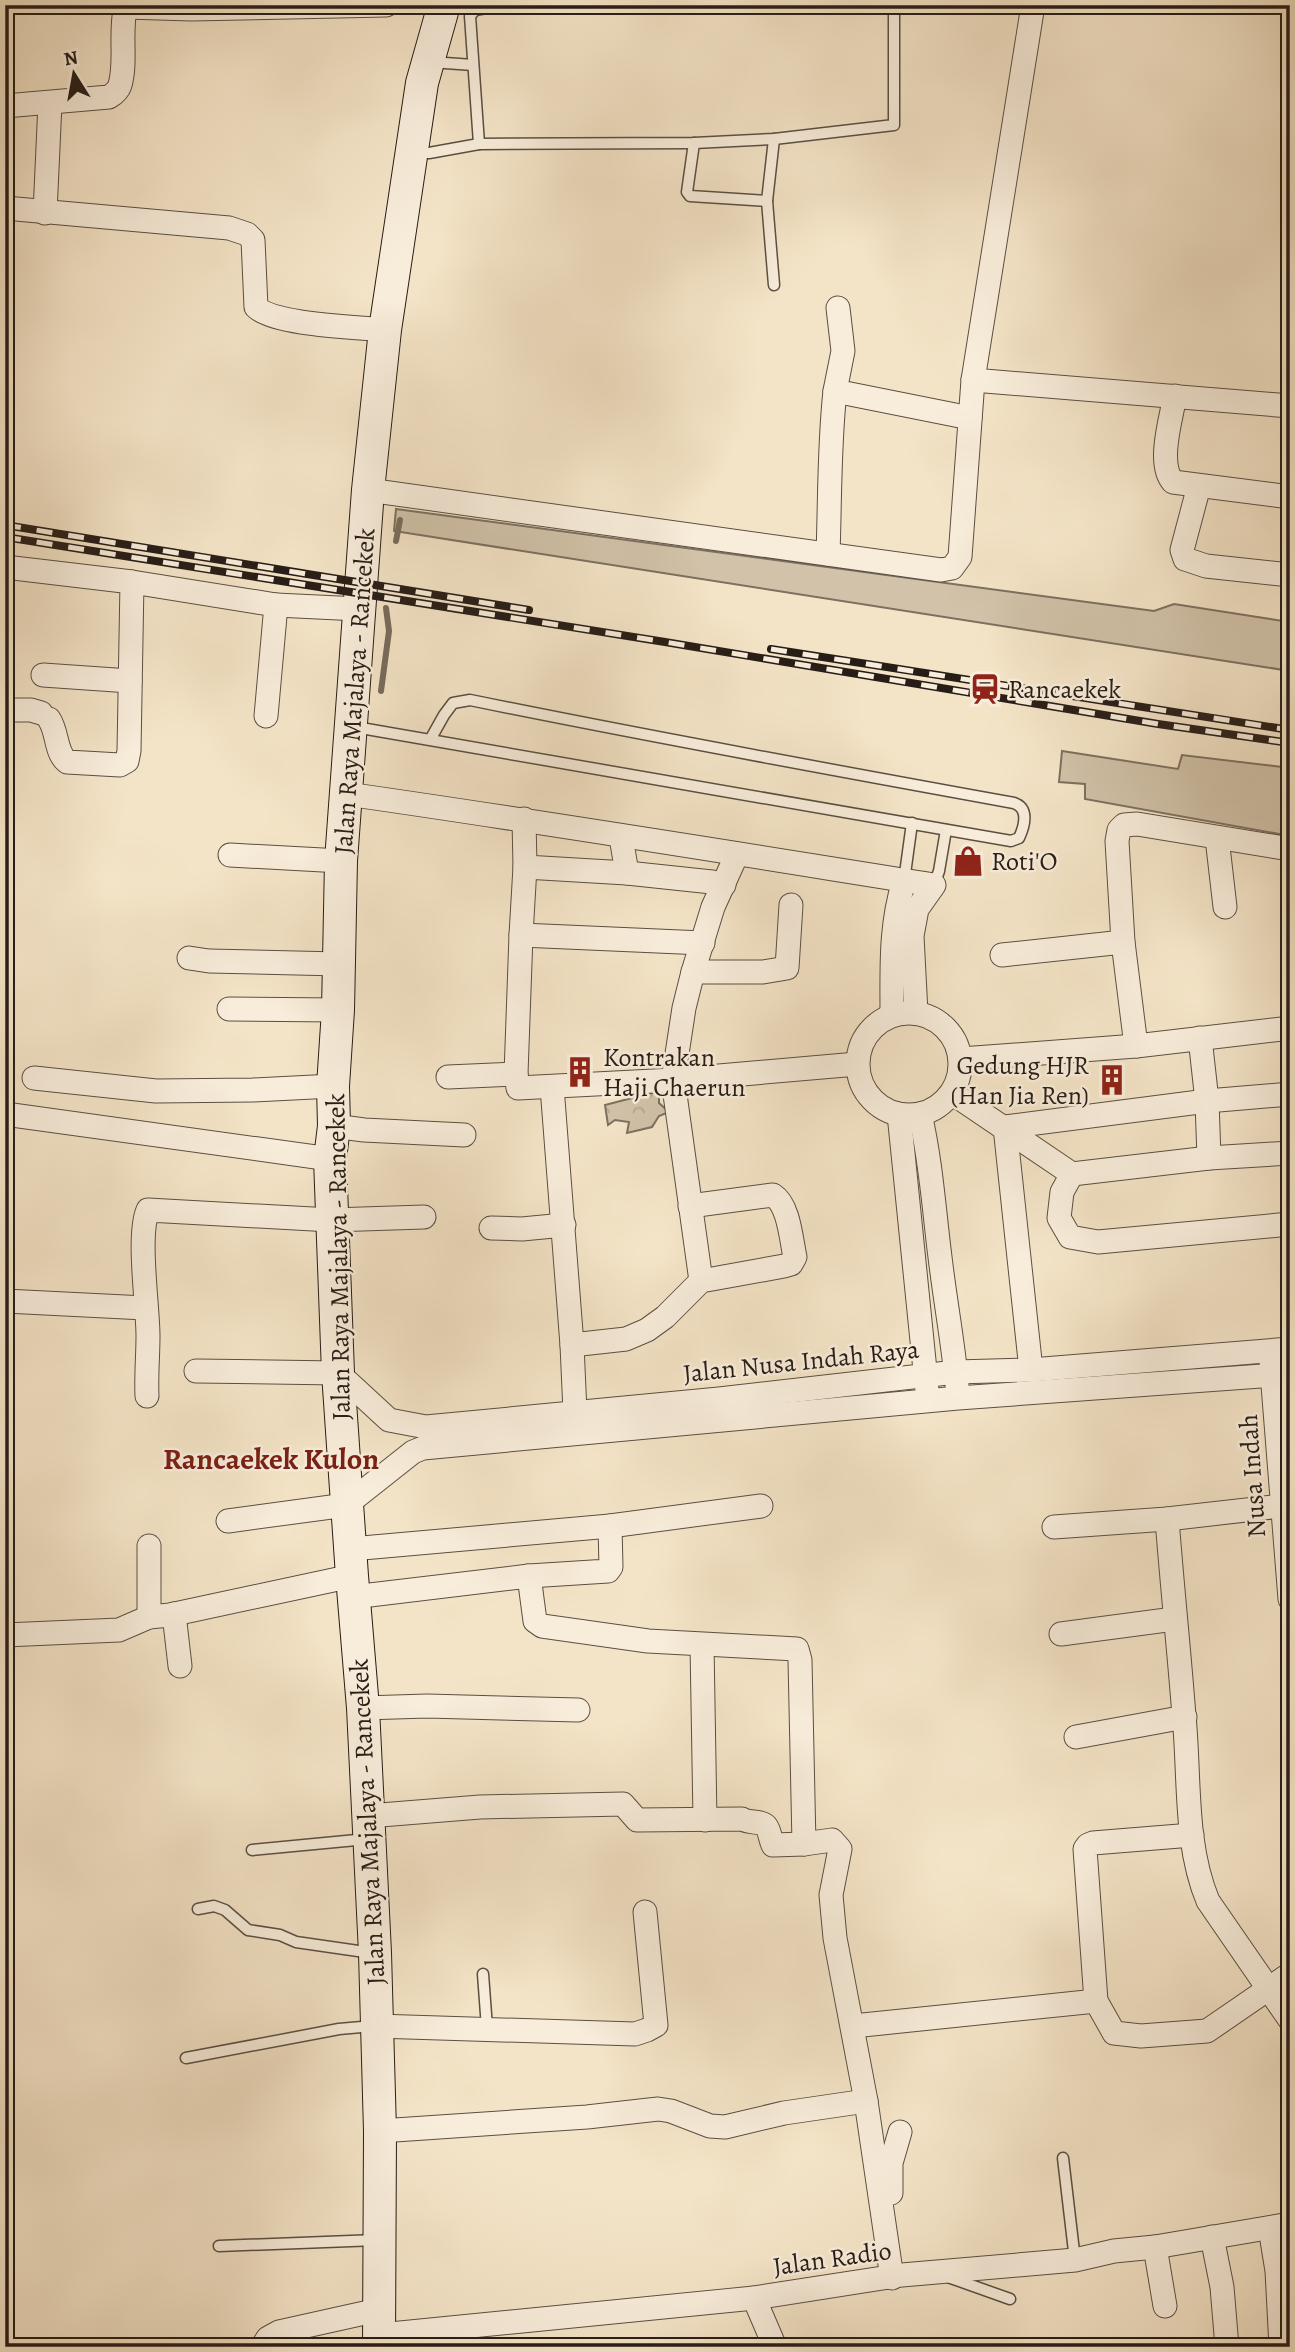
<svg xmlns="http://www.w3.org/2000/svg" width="1295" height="2352" font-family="Alegreya,serif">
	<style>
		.green { fill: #d1c2a9; stroke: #7c7060; stroke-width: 2 }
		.park { fill: url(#park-crowns); stroke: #7c7060; stroke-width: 2 }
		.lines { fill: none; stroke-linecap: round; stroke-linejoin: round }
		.stream { stroke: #786c5d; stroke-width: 6 }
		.service-casing { stroke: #5a4f43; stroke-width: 13 }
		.minor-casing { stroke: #5a4f43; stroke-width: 25 }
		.secondary-casing { stroke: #271d17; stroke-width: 34 }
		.service { stroke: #f8eddb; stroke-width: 10 }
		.minor { stroke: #f8eddb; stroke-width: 23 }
		.secondary { stroke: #f8eddb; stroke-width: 32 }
		.rail-casing { stroke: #271d17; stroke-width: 8 }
		.rail { stroke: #f8eddb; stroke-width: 5; stroke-dasharray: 16; stroke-linecap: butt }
		.labels { text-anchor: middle; stroke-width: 5; stroke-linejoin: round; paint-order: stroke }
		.poi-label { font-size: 26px; fill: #271d17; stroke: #f8eddb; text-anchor: start }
		.street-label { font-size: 26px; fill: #271d17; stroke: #f8eddb }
		.quarter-label { font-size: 30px; font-weight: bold; fill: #7a1f14; stroke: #f8eddb }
	</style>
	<defs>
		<pattern id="park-crowns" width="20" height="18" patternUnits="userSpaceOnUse" patternTransform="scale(1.75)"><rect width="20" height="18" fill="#d1c2a9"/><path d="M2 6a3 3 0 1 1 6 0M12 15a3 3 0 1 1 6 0" fill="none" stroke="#b3a691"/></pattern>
	</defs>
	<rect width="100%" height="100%" fill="#f4e4c7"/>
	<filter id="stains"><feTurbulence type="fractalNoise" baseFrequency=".00286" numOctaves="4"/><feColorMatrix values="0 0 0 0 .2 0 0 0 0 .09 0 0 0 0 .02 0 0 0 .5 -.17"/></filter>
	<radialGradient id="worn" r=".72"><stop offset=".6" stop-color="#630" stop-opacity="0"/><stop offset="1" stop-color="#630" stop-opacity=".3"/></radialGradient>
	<g class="green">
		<path d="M396,509L1154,611L1174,604L1290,622V671L394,531Z"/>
		<path d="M1062,751L1178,769L1182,755L1290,768V836L1085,799V784L1059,782Z"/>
	</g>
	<path class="park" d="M659,1091V1103L669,1112L659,1116L652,1127L627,1133L629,1122L615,1120L608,1125L605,1105Z"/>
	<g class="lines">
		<g class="stream">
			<path d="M396,541L400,520"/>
			<path d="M381,691L389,631L386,608"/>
		</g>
		<defs>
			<g id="service">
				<path d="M503,5L475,10L470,16L479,144L694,143L774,139L894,125V5"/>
				<path d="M431,62L473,65"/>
				<path d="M774,139L767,201L774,285"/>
				<path d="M694,143L687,192L690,196L767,201"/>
				<path d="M413,153H429L479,144"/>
				<path d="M355,727L430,740L1011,841L1019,838C1025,825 1029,808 1014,803C832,770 651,737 470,700L453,703L444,715L430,740"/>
				<path d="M904,881L912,823"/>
				<path d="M934,885L939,871L946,830"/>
				<path d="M252,1850L367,1839"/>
				<path d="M198,1909L214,1906L225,1910L248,1930L280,1935L296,1942L372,1953"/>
				<path d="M483,1974L487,2028"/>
				<path d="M186,2058L339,2029L373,2026"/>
				<path d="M1063,2158L1075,2260"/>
				<path d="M219,2246L377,2240"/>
				<path d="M948,2277L1010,2299"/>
			</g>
			<g id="minor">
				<path d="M126,7L191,9L386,5"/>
				<path d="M5,106L109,97C114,94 118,91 120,85C127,61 119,31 126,5"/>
				<path d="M5,208L229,228L247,234L253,240L256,307C274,325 357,327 385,330"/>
				<path d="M45,213L50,103"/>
				<path d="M838,308L843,351L835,391L970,418"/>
				<path d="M973,380L1290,406"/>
				<path d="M1175,396C1171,419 1157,464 1173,482L1290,497"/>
				<path d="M1199,486L1182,550L1185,559L1206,566L1290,575"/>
				<path d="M368,490L941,570L952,568L960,557L973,380L1033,5"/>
				<path d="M828,554C830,499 829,445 835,391"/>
				<path d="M5,567L132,582L276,605L359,609"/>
				<path d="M43,675L130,681"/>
				<path d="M5,710H31L41,713"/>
				<path d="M266,716L276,605"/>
				<path d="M49,719C58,732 55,752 67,762L120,765L127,761L129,751L132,582"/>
				<path d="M347,794C543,822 739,854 934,885L917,909L912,936L916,1013"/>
				<path d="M524,819L525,867L521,935L516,1074L518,1088L673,1080L857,1064"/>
				<path d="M621,837L627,873L712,882L724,885"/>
				<path d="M1217,838L1225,907"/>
				<path d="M230,855L341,861"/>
				<path d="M525,867L627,873"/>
				<path d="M521,935L703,943"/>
				<path d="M1002,955L1123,942"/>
				<path d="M189,958L209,961L339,964"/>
				<path d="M693,972H763L787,968L791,905"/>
				<path d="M229,1009L338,1010"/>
				<circle cx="909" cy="1064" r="51"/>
				<path d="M892,1014C892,967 890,926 904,881"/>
				<path d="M1200,1038L1207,1101L1209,1158"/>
				<path d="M1136,1046L1123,942L1117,841L1119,830L1124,825L1137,824L1290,849"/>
				<path d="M961,1059L1136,1046L1290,1028"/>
				<path d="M448,1077L516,1074"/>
				<path d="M34,1078L156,1091L253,1090L333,1086"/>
				<path d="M552,1087L572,1345L575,1412"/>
				<path d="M952,1093L1072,1174L1209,1158L1290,1153"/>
				<path d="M5,1114L330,1159"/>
				<path d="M899,1114L927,1390"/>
				<path d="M920,1114C931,1161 934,1210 940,1257C945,1300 953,1342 957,1385"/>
				<path d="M334,1126L364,1130L464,1135"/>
				<path d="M1072,1174L1062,1192L1059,1218L1070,1237L1098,1242L1290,1224"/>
				<path d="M491,1228L522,1229L564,1225"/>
				<path d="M701,1281L673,1080L684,1008L693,972L713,907L737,854"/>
				<path d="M5,1301L145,1308"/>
				<path d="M572,1345L626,1339L647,1330L665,1317L701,1281L784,1266L791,1264L795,1257C791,1239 789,1205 773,1195L690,1206"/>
				<path d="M1271,1360L1290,1599"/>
				<path d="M1031,1370L1005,1127L1207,1101L1290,1094"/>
				<path d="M196,1371L338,1373L389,1420L426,1427L719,1399L956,1372L1031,1370L1290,1349"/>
				<path d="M147,1396C146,1376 148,1356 148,1336C148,1306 137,1235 148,1210L331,1220L424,1217"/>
				<path d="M1167,1519C1172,1585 1179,1650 1184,1716C1190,1776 1184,1844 1208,1901L1290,2020"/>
				<path d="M228,1521L346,1505L413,1452L423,1448L958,1398L1290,1374"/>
				<path d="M1054,1527L1167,1519L1290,1505"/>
				<path d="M351,1549L610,1526L761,1506"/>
				<path d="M529,1576L535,1621L542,1626L648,1641L797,1649L800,1660L804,1844"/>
				<path d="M353,1597L529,1576L608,1571L611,1567L610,1526"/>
				<path d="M174,1614L180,1666"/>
				<path d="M149,1617V1546"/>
				<path d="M1061,1634L1174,1619"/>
				<path d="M5,1635L119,1630L149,1617L170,1615L352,1576"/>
				<path d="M702,1645L705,1820"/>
				<path d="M363,1708L427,1706L578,1710"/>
				<path d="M1076,1737L1185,1717"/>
				<path d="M368,1816L480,1807L623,1804L637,1820L742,1819C748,1823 762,1821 766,1826C770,1831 770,1839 773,1845L804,1844L832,1840L840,1849L831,1895L835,1938L866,2101L892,2278"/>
				<path d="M1192,1835L1093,1843L1088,1845L1085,1849L1096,2001L1114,2033L1141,2036L1207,2031L1290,1974"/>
				<path d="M376,2026L635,2034L647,2030L656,2025L645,1912"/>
				<path d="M853,2026L1096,2001"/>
				<path d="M380,2131L587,2117L658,2109L671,2111L710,2126L725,2127L784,2113L866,2101"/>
				<path d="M891,2193V2163L900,2132"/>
				<path d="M1270,2228L1277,2271L1281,2347"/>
				<path d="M1212,2237L1222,2287L1227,2347"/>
				<path d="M1155,2247L1165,2306"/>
				<path d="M754,2298L775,2347"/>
				<path d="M380,2335L754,2298L902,2275L1075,2260L1114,2251L1155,2247L1290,2224"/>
				<path d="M262,2347L268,2338L279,2332L378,2310"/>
			</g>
			<path id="secondary" d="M379,2347L380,2131L375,1953L363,1708L352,1576L338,1373L330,1159L334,1126L333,1086L338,1010L341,861L368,490L385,330L422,83L444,5"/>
		</defs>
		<use href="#service" class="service-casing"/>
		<use href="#minor" class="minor-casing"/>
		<use href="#secondary" class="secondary-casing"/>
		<use href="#service" class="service"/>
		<use href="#minor" class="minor"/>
		<use href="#secondary" class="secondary"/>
		<defs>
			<g id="rail">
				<path d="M5,525L529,610"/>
				<path d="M5,537L665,642L1158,724L1290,743"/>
				<path d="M771,649L1290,730"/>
			</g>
		</defs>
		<use href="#rail" class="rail-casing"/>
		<use href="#rail" class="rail"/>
	</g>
	<defs>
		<symbol id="station-bare" viewBox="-9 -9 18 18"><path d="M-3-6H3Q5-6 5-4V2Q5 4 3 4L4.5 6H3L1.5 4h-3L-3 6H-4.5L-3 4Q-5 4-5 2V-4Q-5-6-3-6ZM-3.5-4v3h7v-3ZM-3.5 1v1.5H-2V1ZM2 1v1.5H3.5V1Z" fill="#8f2418" stroke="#f8eddb" stroke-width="2.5" paint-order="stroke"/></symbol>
		<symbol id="shop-bare" viewBox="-9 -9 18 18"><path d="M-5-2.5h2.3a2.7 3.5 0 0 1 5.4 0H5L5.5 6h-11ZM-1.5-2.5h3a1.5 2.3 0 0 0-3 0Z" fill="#8f2418" stroke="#f8eddb" stroke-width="2.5" paint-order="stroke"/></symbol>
		<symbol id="building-bare" viewBox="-9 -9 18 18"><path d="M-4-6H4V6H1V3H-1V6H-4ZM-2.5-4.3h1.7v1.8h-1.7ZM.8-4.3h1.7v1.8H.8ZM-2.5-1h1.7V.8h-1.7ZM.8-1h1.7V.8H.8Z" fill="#8f2418" stroke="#f8eddb" stroke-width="2.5" paint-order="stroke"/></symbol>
	</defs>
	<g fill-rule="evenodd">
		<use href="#station-bare" x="963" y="667" width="44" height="44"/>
		<use href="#shop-bare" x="946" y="839" width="44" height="44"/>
		<use href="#building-bare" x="558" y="1050" width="44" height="44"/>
		<use href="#building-bare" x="1090" y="1058" width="44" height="44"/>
	</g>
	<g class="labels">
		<g class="poi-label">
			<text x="1008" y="698">Rancaekek</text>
			<text x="991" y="870">Roti'O</text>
			<text x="603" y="1066">Kontrakan<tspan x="603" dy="30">Haji Chaerun</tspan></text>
			<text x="1089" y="1074" text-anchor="end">Gedung HJR<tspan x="1089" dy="30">(Han Jia Ren)</tspan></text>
		</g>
		<g class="street-label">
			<text transform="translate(354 691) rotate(-86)" y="9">Jalan Raya Majalaya - Rancekek</text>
			<text transform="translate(338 1257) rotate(-91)" y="9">Jalan Raya Majalaya - Rancekek</text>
			<text transform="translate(801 1361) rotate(-6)" y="9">Jalan Nusa Indah Raya</text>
			<text transform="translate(1252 1476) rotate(-94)" y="9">Nusa Indah</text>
			<text transform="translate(367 1822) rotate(-93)" y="9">Jalan Raya Majalaya - Rancekek</text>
			<text transform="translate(832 2258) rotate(-8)" y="9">Jalan Radio</text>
		</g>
		<g class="quarter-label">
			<text x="271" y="1469">Rancaekek Kulon</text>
		</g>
	</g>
	<rect width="1295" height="2352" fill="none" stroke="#f4e4c7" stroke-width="28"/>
	<rect x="7" y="7" width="1281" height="2338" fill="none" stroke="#271d17" stroke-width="3.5"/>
	<rect x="14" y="14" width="1267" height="2324" fill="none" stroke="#271d17" stroke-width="2"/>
	<g transform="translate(74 74) rotate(349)" stroke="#f8eddb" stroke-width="5" paint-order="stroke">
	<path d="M0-5L12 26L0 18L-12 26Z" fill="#271d17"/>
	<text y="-10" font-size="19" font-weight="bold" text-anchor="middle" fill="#271d17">N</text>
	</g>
	<rect width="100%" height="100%" filter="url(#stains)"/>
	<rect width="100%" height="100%" fill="url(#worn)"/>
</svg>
